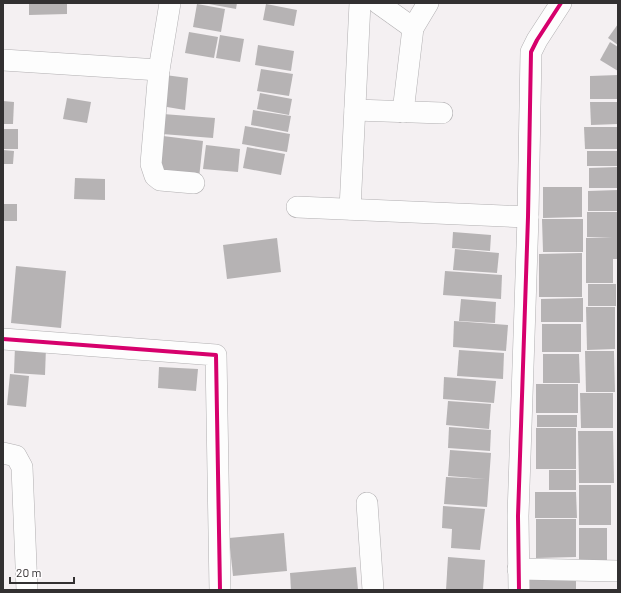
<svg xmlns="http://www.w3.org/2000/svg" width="621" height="593" font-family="Barlow,sans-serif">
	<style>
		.building { fill: #b6b3b4 }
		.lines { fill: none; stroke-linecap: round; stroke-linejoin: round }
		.minor-casing { stroke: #b1afb1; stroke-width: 22 }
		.minor { stroke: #fdfdfd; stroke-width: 21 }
		.cycleway-casing { stroke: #fffdfe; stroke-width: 6 }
		.cycleway { stroke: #d6006c; stroke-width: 4 }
	</style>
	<rect width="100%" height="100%" fill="#f4f0f2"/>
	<g class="building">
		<path d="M29,3H67V14L29,15Z"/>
		<path d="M209,3H237L236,9L209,4Z"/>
		<path d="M197,4L225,9L221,32L193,27Z"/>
		<path d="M266,4L297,10L294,26L263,20Z"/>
		<path d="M618,24V45L608,38Z"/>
		<path d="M189,32L218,37L214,58L185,53Z"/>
		<path d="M220,35L244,39L240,62L216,58Z"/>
		<path d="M610,42L618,47V71L600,60Z"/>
		<path d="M258,45L294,51L291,71L255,65Z"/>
		<path d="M261,69L293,74L289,96L257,91Z"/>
		<path d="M165,75L188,78L185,110L161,106Z"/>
		<path d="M618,75V99H590V76Z"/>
		<path d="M260,93L292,99L289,115L257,109Z"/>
		<path d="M67,98L91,102L87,123L63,119Z"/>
		<path d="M3,101L14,102L13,124H3Z"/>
		<path d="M590,102H618V124L591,125Z"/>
		<path d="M253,110L291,116L288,132L251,125Z"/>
		<path d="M163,114L215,118L213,138L162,134Z"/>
		<path d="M245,126L290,134L287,152L242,144Z"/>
		<path d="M584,127H618V149H585Z"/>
		<rect x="3" y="129" width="15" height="20"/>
		<path d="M163,136L203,141L199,178L158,173Z"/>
		<path d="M206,145L240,149L238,172L203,169Z"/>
		<path d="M247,147L285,154L281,175L243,168Z"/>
		<path d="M3,150L14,151L13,164H3Z"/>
		<rect x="587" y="151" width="31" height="15"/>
		<path d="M618,167V188H589V168Z"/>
		<path d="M75,178L105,179V200L74,199Z"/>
		<path d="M543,187H582V217L543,218Z"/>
		<path d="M618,190V211H588V191Z"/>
		<rect x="3" y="204" width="14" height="17"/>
		<path d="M587,212H618V259H613V283H586V238L612,237H587Z"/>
		<path d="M542,219H583V252H543Z"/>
		<path d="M453,232L491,235L490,251L452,248Z"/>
		<path d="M277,238L281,272L227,279L223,245Z"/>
		<path d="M455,249L499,253L497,273L453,270Z"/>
		<path d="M582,253V297H539V254Z"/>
		<path d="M16,266L66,271L61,328L11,323Z"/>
		<path d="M445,271L502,275L501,299L443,295Z"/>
		<rect x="588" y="284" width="28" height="22"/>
		<path d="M583,298V322H541V299Z"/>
		<path d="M461,299L496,302L495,323L459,321Z"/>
		<path d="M586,307H615V349L587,350Z"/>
		<path d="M454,321L508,325L506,351L453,347Z"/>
		<rect x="542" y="324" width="39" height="28"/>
		<path d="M15,346L46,347L45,375L14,373Z"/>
		<path d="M459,350L504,353L503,379L457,376Z"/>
		<path d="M585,351H614L615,392H586Z"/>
		<path d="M543,354H579L580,383H543Z"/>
		<path d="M159,367L198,369L196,391L158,388Z"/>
		<path d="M10,374L29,376L26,407L7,405Z"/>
		<path d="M444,377L496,381L494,403L443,399Z"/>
		<rect x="536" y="384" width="42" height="29"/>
		<path d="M580,393H613V428H581Z"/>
		<path d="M448,401L491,404L489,429L446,425Z"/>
		<rect x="537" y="415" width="40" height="12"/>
		<path d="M449,427L491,430L490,451L448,448Z"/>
		<rect x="536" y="428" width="40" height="41"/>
		<path d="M578,431H613L614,483H579Z"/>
		<path d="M450,450L491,453L487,507L444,504L446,477L486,479L448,476Z"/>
		<rect x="549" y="470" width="27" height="20"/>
		<rect x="579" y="485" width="32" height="40"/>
		<path d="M535,492H576L577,518H535Z"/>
		<path d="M443,506L485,509L480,550L451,548L452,529L442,528Z"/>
		<path d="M536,519H576V557L536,558Z"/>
		<rect x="579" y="528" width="28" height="32"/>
		<path d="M284,533L287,571L233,576L229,538Z"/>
		<path d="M448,557L485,560L483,590H446Z"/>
		<path d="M356,567L358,590H291L290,573Z"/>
		<path d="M529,577H576V590H530Z"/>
	</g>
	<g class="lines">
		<defs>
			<g id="minor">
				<path d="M170,3L159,70L151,164L155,176L160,180L194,183"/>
				<path d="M378,3L413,28"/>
				<path d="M3,60L159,70"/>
				<path d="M355,110L442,113"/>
				<path d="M403,112L413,28L428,3"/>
				<path d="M297,207L528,217"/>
				<path d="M350,209L360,3"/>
				<path d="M3,339L216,355L220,590"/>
				<path d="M3,453L16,456L22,467L27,590"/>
				<path d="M367,503L373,590"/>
				<path d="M518,569L618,571"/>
				<path d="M519,590L518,516L528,217L531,52L537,40L561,3"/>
			</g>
		</defs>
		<use href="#minor" class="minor-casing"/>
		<use href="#minor" class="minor"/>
		<defs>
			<g id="cycleway">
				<path d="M3,339L216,355L220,590"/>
				<path d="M519,590L518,516L528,217L531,52L537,40L561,3"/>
			</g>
		</defs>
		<use href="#cycleway" class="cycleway-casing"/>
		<use href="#cycleway" class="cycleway"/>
	</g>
	<rect width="621" height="593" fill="none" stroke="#323031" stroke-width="8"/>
	<path d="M10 577v6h64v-6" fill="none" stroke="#323031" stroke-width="2"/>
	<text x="16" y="577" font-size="12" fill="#323031" stroke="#fffdfe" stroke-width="3" paint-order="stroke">20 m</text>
</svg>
